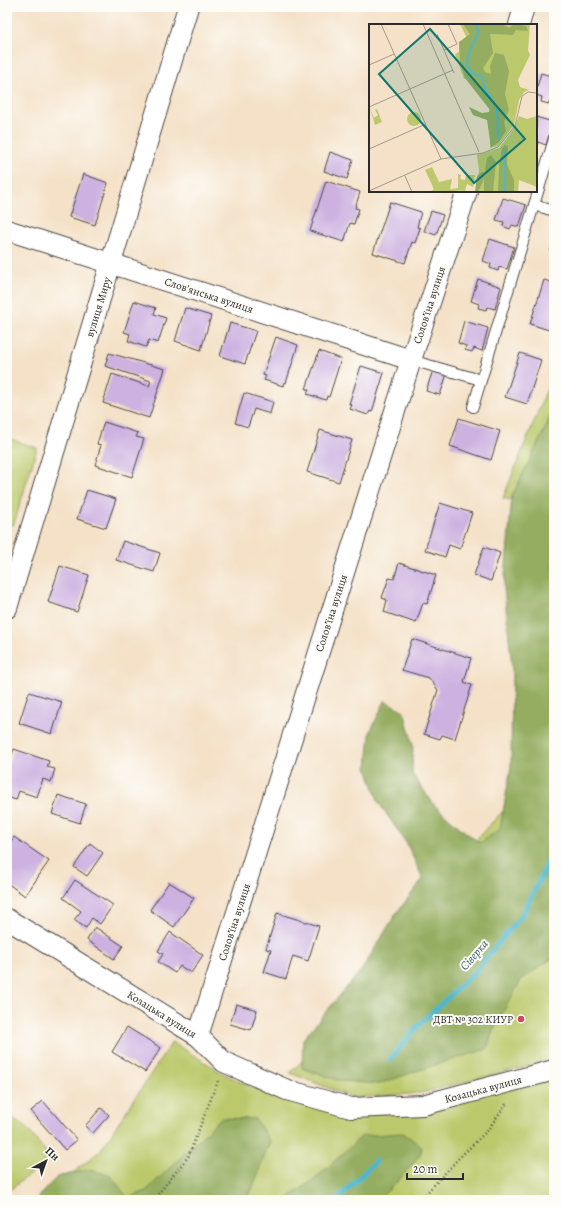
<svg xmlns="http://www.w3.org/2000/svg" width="561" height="1207" font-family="Alegreya,serif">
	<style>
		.green { fill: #bbc96c; stroke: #737a4c }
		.forest { fill: #94ad60; stroke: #606c46 }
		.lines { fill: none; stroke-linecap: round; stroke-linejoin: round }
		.stream { stroke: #4db7cb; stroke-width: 5.5 }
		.building { fill: #ccb1e1 }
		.service-casing { stroke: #494642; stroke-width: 12 }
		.minor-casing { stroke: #494642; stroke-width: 22 }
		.path { stroke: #494642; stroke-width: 2.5; stroke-dasharray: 1 3; stroke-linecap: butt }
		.service { stroke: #fff; stroke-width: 10 }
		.minor { stroke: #fff; stroke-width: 20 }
		.poi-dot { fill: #d1495b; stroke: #fdfcf7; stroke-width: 1.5 }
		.labels { text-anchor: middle; stroke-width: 4; stroke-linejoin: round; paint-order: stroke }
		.street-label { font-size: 11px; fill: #2b2b2b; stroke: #fdfcf7 }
		.poi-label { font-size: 11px; fill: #2b2b2b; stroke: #fdfcf7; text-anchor: end }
		.water-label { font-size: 12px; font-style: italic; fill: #375c63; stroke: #fdfcf7 }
		.inset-river { fill: none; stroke: #4db7cb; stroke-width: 2 }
		.inset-road { fill: none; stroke: #a49889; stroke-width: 1 }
		.view { fill: #0f766e; fill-opacity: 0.15; stroke: #0f766e; stroke-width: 2 }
		.inset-edge { fill: none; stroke: #2b2b2b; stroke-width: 2 }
	</style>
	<rect width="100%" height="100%" fill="#fdfcf7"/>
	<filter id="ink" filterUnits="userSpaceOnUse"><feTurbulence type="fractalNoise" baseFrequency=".025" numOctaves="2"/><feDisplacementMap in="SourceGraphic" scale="8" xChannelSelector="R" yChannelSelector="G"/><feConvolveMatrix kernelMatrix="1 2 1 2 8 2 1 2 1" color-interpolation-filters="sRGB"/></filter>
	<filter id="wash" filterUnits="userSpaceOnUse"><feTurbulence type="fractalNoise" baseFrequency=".012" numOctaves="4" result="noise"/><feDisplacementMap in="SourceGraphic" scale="16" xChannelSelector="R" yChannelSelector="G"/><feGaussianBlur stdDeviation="0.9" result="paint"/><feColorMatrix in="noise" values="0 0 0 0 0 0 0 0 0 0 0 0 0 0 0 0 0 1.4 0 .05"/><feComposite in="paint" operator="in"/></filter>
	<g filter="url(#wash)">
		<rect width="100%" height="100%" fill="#f4e1c7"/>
		<g class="green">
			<path d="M554,372V1060L421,1093L354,1098L290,1073L376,988L416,924L480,835L531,782L527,504L503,498Z"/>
			<path d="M7,438L37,448L14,524L7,527Z"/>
			<path d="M172,1042L224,1074L276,1098L349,1115L554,1078V1200H39L100,1151Z"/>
			<path d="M7,1118L23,1124L51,1158L7,1192Z"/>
		</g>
		<g class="forest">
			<path d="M554,406V957L521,980L493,1030L487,1049L431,1066L379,1084L340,1081L302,1068L303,1039L363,968L395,915L423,879L407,844L379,803L367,768L370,732L385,701L404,711L413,745L412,774L435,806L464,831L480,843L500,829L511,766L512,668L504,588L512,496L545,429Z"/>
			<path d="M221,1118L255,1119L270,1141L251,1192L244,1200H35L57,1177L87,1170L109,1174L128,1198L146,1191Z"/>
			<path d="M403,1133L422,1147L420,1155L398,1181L378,1200H285L315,1179L362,1136Z"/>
		</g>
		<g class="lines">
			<g class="stream">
				<path d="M390,1060L417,1027L474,973L522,915L551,857L554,849"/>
				<path d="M337,1200L376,1161"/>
			</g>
		</g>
		<g id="blocks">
			<g class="building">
				<path d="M541,73L554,77V101L550,100L549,104L541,102L542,97L536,95V90Z"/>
				<path d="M536,117L553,122L546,145L538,142L536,148Z"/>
				<path d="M330,152L353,160L347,179L324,171Z"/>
				<path d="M83,174L108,183L95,225L69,217Z"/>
				<path d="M326,181L360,192L355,208L359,209L354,224L350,223L344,242L310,231Z"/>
				<path d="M503,198L526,205L519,227L512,225L510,229L503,226L504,222L496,220Z"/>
				<path d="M390,202L421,212L417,227L420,228L415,243L412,242L405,263L373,253Z"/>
				<path d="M431,211L443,215L436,235L424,231Z"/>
				<path d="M490,239L514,247L507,269L499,267L498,271L490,268L491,264L483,261Z"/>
				<path d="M554,240V253L550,252Z"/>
				<path d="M478,279L501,287L495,309L487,307L486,310L478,308L479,304L471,301Z"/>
				<path d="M544,280L554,283V325L552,331L530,324Z"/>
				<path d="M134,301L156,308L154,314L166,318L158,343L149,340L146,347L128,341L130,334L124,332Z"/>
				<path d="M185,308L211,316L201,350L175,341Z"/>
				<path d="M464,321L488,328L482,351L474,348L472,352L465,350L466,346L458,343Z"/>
				<path d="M230,323L256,331L245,364L220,356Z"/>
				<path d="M276,337L298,345L286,383L284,382L283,386L264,380L266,376L263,375Z"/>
				<path d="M319,351L341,359L329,397L327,396L326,400L307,394L309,390L306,389Z"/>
				<path d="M109,353L165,369L149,418L103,403L112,374L149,386L151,381L105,366Z"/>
				<path d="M520,353L541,360L527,404L505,397Z"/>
				<path d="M361,366L384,373L372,412L370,411L368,415L350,409L352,405L349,404Z"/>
				<path d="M433,370L447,374L440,395L426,391Z"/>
				<path d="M244,393L273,402L270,414L254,409L248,427L235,423Z"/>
				<path d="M459,418L500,431L491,460L450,446Z"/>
				<path d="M104,422L138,433L136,437L144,439L132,477L95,465L101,445L97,444Z"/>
				<path d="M320,430L352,440L339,482L307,472Z"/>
				<path d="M87,490L116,499L106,528L77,519Z"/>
				<path d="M440,503L472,513L460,549L449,545L445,557L425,550Z"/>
				<path d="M123,541L160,553L154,572L116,560Z"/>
				<path d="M484,547L500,553L491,581L474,575Z"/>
				<path d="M399,563L436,575L427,604L423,603L416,623L384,612L387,600L382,598L389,578L394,579Z"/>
				<path d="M60,566L89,575L77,612L48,602Z"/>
				<path d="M412,639L471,658L464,682L472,685L455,739L442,735L440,739L424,734L438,690L429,678L402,670Z"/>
				<path d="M29,692L62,702L52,734L19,723Z"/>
				<path d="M14,749L49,761L47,767L55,769L51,782L43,779L37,797L19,791L16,800L7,797V765H8Z"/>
				<path d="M58,795L86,804L80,823L52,814Z"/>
				<path d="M14,837L49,861L25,896L7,883V847Z"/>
				<path d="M90,843L103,853L87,876L74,867Z"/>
				<path d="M75,880L113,905L100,924L92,918L86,928L74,920L81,911L63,898Z"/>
				<path d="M169,882L194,898L174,927L150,910Z"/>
				<path d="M277,913L319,926L308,961L293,956L286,979L264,972L271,950L266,949Z"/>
				<path d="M95,927L123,946L114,959L87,940Z"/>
				<path d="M170,932L203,955L191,973L180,966L175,973L158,962L163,954L158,951Z"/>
				<path d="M236,1004L257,1010L251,1030L230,1024Z"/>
				<path d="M127,1027L161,1048L145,1072L112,1052Z"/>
				<path d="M43,1101L77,1140L65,1150L31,1111Z"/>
				<path d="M101,1108L109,1115L93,1133L85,1126Z"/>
			</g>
		</g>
	</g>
	<g filter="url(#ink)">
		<use href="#blocks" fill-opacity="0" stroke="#494642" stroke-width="1"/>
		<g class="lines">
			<defs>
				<g id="service">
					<path d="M534,205L554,211"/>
					<path d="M411,360L481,380"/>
					<path d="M473,407L554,139"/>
				</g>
				<g id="minor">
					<path d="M519,25L524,7"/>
					<path d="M7,230L411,360"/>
					<path d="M7,608L188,7"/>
					<path d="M7,919L198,1036L224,1062L287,1090L351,1108L423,1105L554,1070"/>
					<path d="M198,1036L411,360L467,191"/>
				</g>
			</defs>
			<use href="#service" class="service-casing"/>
			<use href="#minor" class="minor-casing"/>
			<g class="path">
				<path d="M153,1200L188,1157L218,1081"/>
				<path d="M420,1200L460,1157L487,1131L507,1103"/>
			</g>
			<use href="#service" class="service"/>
			<use href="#minor" class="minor"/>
		</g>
	</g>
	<circle class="poi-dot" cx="521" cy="1019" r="4"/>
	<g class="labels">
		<g class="street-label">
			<text transform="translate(209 295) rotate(18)" y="4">Словʼянська вулиця</text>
			<text transform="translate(429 305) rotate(-72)" y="4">Соловʼїна вулиця</text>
			<text transform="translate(98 307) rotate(-73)" y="4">вулиця Миру</text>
			<text transform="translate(331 613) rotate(-72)" y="4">Соловʼїна вулиця</text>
			<text transform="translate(234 922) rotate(-72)" y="4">Соловʼїна вулиця</text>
			<text transform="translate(162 1014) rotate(32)" y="4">Козацька вулиця</text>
			<text transform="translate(483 1089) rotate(-15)" y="4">Козацька вулиця</text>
		</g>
		<g class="poi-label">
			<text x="513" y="1023">ДВТ № 302 КИУР</text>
		</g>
		<g class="water-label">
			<text transform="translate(474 955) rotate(-49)" y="4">Сіверка</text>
		</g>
	</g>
	<g transform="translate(369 24)">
		<rect width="168" height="168" fill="#f4e1c7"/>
		<path d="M91,0H161L159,26L161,31L149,56L151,63L160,66L155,68L150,76L145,101L129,122L121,124L120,79L98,54L95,55L86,30L90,28V18L98,14ZM1,84L5,94L9,91L6,86L8,85L13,98L6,101ZM38 95a7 7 0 1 1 14 0a7 7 0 1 1-14 0ZM150,92L158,95L168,92V163L150,156L149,168H106L110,147L108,131L130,124L144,106ZM63,143L70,158L83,155L81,165L98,168H61L65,165L56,146ZM89,150L92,151L91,155L96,156L97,151H106L104,163L98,160L96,167L82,165L89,164Z" fill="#bbc96c"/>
		<path d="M94,0H133L140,4L145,0L157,2L159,7L147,6L144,11L121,10L124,29L114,44L116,48L122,50L121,42L126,29L135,31L140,47L136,70L140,86L135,98L137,107L130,118L122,123L118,96L104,91L100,83L113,89L120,88L121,86L96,54L91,38L90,18L101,10ZM136,121L139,122L138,140L145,156V168H129L130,141L133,124ZM122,131L127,138L124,168H115V155L109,168H106L108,152L113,148H116L118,134Z" fill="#94ad60"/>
		<path class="inset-river" d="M106,0L110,7L99,31L98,41L103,49L113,53L117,66L128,84L129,115M136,126V168"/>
		<path class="inset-road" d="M12,0L72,135M54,0L110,128M68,10L85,49M75,26L88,20L79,0M0,41L25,30M0,83L84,46M0,125L57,100M36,152L43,168M0,167L72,135L114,129L129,123L146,102L153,72L159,68L168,69"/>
		<path class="view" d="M61,5L156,115L105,159L10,50Z"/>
		<rect width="168" height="168" class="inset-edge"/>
	</g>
	<rect width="561" height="1207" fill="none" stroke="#fdfcf7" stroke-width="24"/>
	<g transform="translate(46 1161) rotate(41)" stroke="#fdfcf7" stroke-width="3" paint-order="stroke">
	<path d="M0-3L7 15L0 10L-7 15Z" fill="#2b2b2b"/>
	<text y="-6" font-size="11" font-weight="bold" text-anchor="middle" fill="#2b2b2b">Пн</text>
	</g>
	<path d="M407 1173v6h56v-6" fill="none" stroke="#2b2b2b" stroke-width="2"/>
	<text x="413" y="1173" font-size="12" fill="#2b2b2b" stroke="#fdfcf7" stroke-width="3" paint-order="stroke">20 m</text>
</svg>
